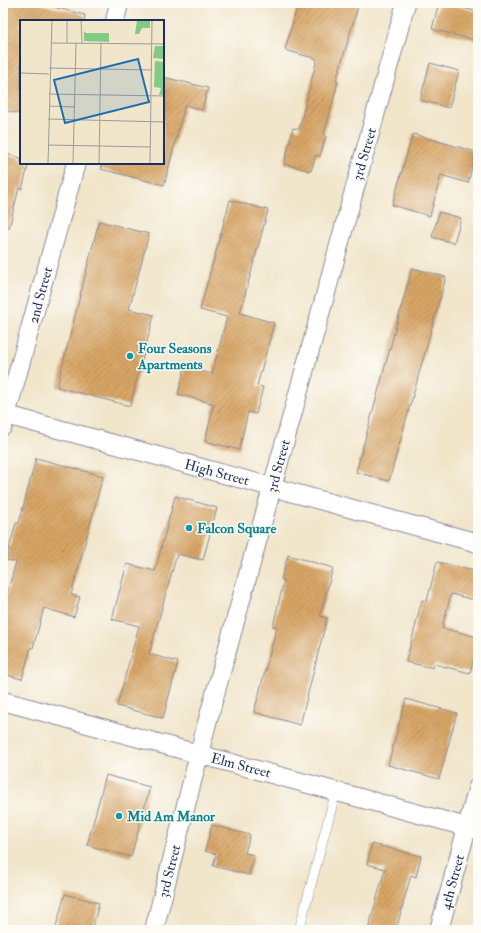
<svg xmlns="http://www.w3.org/2000/svg" width="481" height="933" font-family="'IM FELL Double Pica',serif">
	<style>
		.building { fill: url(#building-hatch) }
		.lines { fill: none; stroke-linecap: round; stroke-linejoin: round }
		.service-casing { stroke: #868a94; stroke-width: 10 }
		.minor-casing { stroke: #868a94; stroke-width: 20 }
		.service { stroke: #fff; stroke-width: 9 }
		.minor { stroke: #fff; stroke-width: 18 }
		.culture-dot { fill: #0f9aa8; stroke: #fdfcf7; stroke-width: 1.5 }
		.labels { text-anchor: middle; stroke-width: 3; stroke-linejoin: round; paint-order: stroke }
		.street-label { font-size: 14px; fill: #1b2f5e; stroke: #fdfcf7 }
		.culture-label { font-size: 14px; font-weight: bold; fill: #0d838f; stroke: #fdfcf7; text-anchor: start }
		.inset-road { fill: none; stroke: #9b9c9f; stroke-width: 1 }
		.view { fill: #1f6fb2; fill-opacity: 0.15; stroke: #1f6fb2; stroke-width: 2 }
		.inset-edge { fill: none; stroke: #1b2f5e; stroke-width: 2 }
	</style>
	<defs>
		<pattern id="building-hatch" width="6" height="6" patternUnits="userSpaceOnUse"><rect width="6" height="6" fill="#d8a565"/><path d="M-1 1l2-2M0 6l6-6M5 7l2-2" fill="none" stroke="#ae8756"/></pattern>
	</defs>
	<rect width="100%" height="100%" fill="#fdfcf7"/>
	<filter id="ink" filterUnits="userSpaceOnUse"><feTurbulence type="fractalNoise" baseFrequency=".025" numOctaves="2"/><feDisplacementMap in="SourceGraphic" scale="8" xChannelSelector="R" yChannelSelector="G"/><feConvolveMatrix kernelMatrix="1 2 1 2 8 2 1 2 1" color-interpolation-filters="sRGB"/></filter>
	<filter id="wash" filterUnits="userSpaceOnUse"><feTurbulence type="fractalNoise" baseFrequency=".012" numOctaves="4" result="noise"/><feDisplacementMap in="SourceGraphic" scale="16" xChannelSelector="R" yChannelSelector="G"/><feGaussianBlur stdDeviation="0.9" result="paint"/><feColorMatrix in="noise" values="0 0 0 0 0 0 0 0 0 0 0 0 0 0 0 0 0 1.4 0 .05"/><feComposite in="paint" operator="in"/></filter>
	<g filter="url(#wash)">
		<rect width="100%" height="100%" fill="#f1e5ca"/>
		<g id="blocks">
			<g class="building">
				<path d="M8,3H37L85,15L84,21H21V114L3,110V23Z"/>
				<path d="M298,3H359L336,81L338,82L324,135L326,136L320,156L316,155L311,171L284,164L293,128L299,129L317,59L285,50Z"/>
				<path d="M439,3H445L478,12V41L432,29Z"/>
				<path d="M430,63L459,71L449,108L420,100Z"/>
				<path d="M163,77L208,88L202,110L185,105L164,185L101,169L102,163H163Z"/>
				<path d="M413,134L476,152L468,183L441,175L430,216L392,205Z"/>
				<path d="M3,153L21,158V163H29L22,189L19,188L9,228L3,227Z"/>
				<path d="M230,200L268,210L240,313L274,323L257,386L263,387L256,414L248,412L239,450L205,441L214,404L178,394L185,367L212,374L227,317L200,310Z"/>
				<path d="M439,212L461,218L454,243L432,237Z"/>
				<path d="M99,221L149,234L129,309L154,315L130,406L57,387Z"/>
				<path d="M412,268L446,277L389,481L356,472Z"/>
				<path d="M36,458L103,476L71,595L80,597L74,617L44,608L33,648L31,647L22,679L3,674V608L16,562L6,560L16,523H19Z"/>
				<path d="M175,496L217,508L203,560L177,554L149,654L178,662L163,718L117,706L139,626L112,619L127,564L155,571Z"/>
				<path d="M288,555L333,568L320,616L327,618L300,725L254,712L277,627L273,626L284,580L281,579Z"/>
				<path d="M437,562L478,572V601L451,594L442,628L478,637V643L470,673L434,664L433,668L406,662L422,600L427,601Z"/>
				<path d="M406,699L457,713L439,779L388,765Z"/>
				<path d="M106,775L150,787L131,857L87,845Z"/>
				<path d="M212,825L250,835L245,853L254,855L249,875L213,866L216,854L205,851Z"/>
				<path d="M372,844L421,856L416,877L411,875L396,930H368L385,869L367,864Z"/>
				<path d="M65,894L99,903L92,930H55Z"/>
			</g>
		</g>
	</g>
	<g filter="url(#ink)">
		<use href="#blocks" fill-opacity="0" stroke="#868a94" stroke-width="1"/>
		<g class="lines">
			<defs>
				<path id="service" d="M299,930L336,791"/>
				<g id="minor">
					<path d="M115,21L119,3"/>
					<path d="M3,414L478,543"/>
					<path d="M3,426L76,163"/>
					<path d="M3,701L478,830"/>
					<path d="M154,930L207,723L406,3"/>
					<path d="M439,930L478,787"/>
				</g>
			</defs>
			<use href="#service" class="service-casing"/>
			<use href="#minor" class="minor-casing"/>
			<use href="#service" class="service"/>
			<use href="#minor" class="minor"/>
		</g>
	</g>
	<g class="culture-dot">
		<circle cx="130" cy="356" r="4"/>
		<circle cx="189" cy="528" r="4"/>
		<circle cx="119" cy="816" r="4"/>
	</g>
	<g class="labels">
		<g class="street-label">
			<text transform="translate(364 154) rotate(-74)" y="5">3rd Street</text>
			<text transform="translate(40 295) rotate(-75)" y="5">2nd Street</text>
			<text transform="translate(278 466) rotate(-75)" y="5">3rd Street</text>
			<text transform="translate(217 472) rotate(15)" y="5">High Street</text>
			<text transform="translate(241 765) rotate(15)" y="5">Elm Street</text>
			<text transform="translate(169 871) rotate(-76)" y="5">3rd Street</text>
			<text transform="translate(452 882) rotate(-75)" y="5">4th Street</text>
		</g>
		<g class="culture-label">
			<text x="138" y="353">Four Seasons<tspan x="138" dy="16">Apartments</tspan></text>
			<text x="197" y="533">Falcon Square</text>
			<text x="127" y="821">Mid Am Manor</text>
		</g>
	</g>
	<g transform="translate(20 20)">
		<rect width="144" height="144" fill="#f1e5ca"/>
		<path d="M117,0H130V8H122L119,14H115ZM64,11L66,13H89V22L64,21ZM135,26H144V39L133,38ZM135,41L144,42V75H139L141,68L134,67Z" fill="#83ca84"/>
		<path class="inset-road" d="M47,0V23M61,0L62,23M31,23L144,24M29,48L132,50M0,53L29,54M29,74L144,76M29,86L55,87M28,99L144,102M28,125L131,127M28,144L32,0M53,144L56,23M79,144L81,23M130,144L132,0"/>
		<path class="view" d="M118,39L129,82L45,103L34,60Z"/>
		<rect width="144" height="144" class="inset-edge"/>
	</g>
	<rect width="481" height="933" fill="none" stroke="#fdfcf7" stroke-width="16"/>
</svg>
